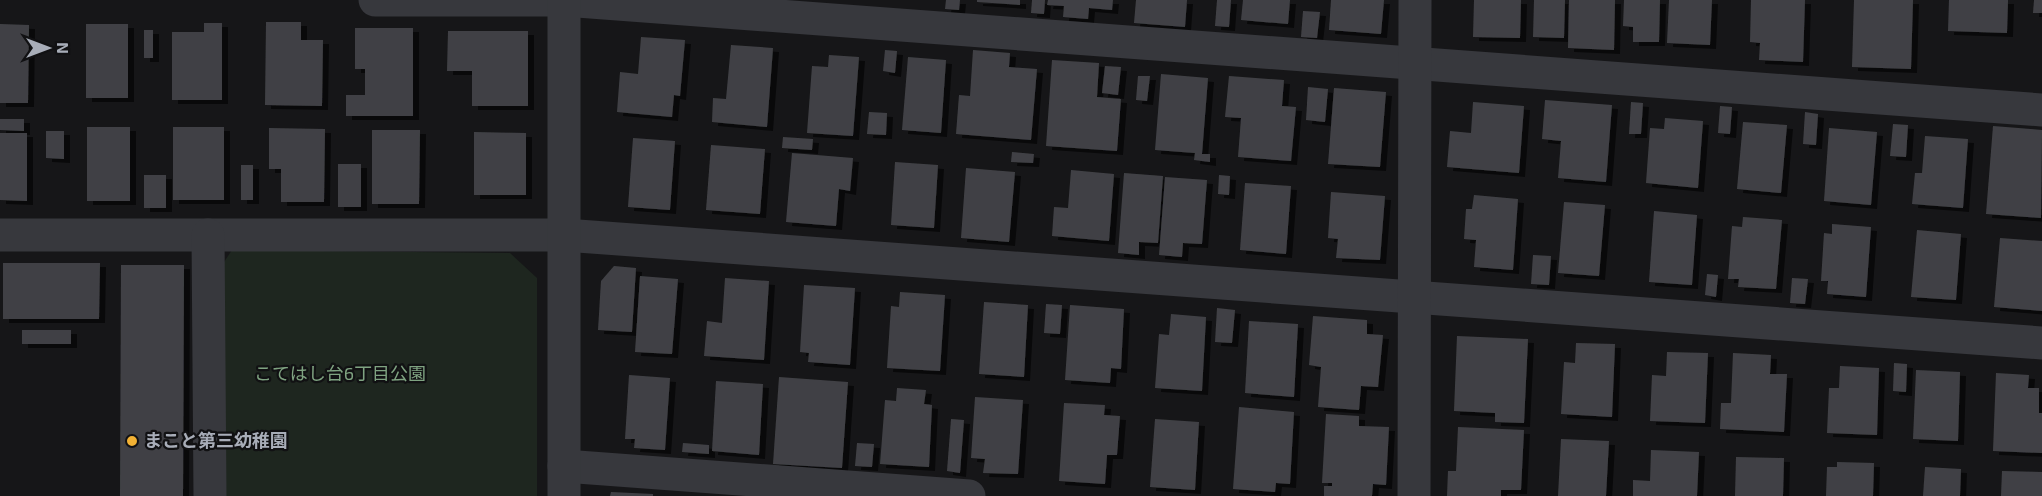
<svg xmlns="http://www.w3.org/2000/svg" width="2042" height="496" font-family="'Exo 2','Noto Sans JP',sans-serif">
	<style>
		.green { fill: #1e261f }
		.building { fill: #404145; filter: url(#shadow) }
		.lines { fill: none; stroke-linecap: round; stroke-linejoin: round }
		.street { stroke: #37383d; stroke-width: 33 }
		.poi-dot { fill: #f2b134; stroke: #111113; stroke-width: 2 }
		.labels { text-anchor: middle; stroke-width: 4.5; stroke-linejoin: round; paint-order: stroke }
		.park-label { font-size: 18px; fill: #7fa381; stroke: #111113 }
		.poi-label { font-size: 18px; font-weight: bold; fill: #a8adb8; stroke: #111113; text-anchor: start }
	</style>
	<defs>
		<filter id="shadow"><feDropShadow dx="6" dy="4" stdDeviation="0" flood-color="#0009"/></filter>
	</defs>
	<rect width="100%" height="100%" fill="#161618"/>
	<path class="green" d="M232,250L510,253L537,278V496H217L216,274Z"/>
	<g class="building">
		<path d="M946,0H960L959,10L945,9Z"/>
		<path d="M977,0H1020V5L977,2Z"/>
		<path d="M1032,0H1045L1044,14L1031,13Z"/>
		<path d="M1048,0H1113L1112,10L1089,8L1088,19L1063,17L1064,6L1047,5Z"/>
		<path d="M1136,0H1187L1185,27L1134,23Z"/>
		<path d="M1217,0H1231L1229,27L1215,26Z"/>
		<path d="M1243,0H1290L1288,24L1241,20Z"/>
		<path d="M1331,0H1384L1381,34L1329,30Z"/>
		<path d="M1474,0H1521L1520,38L1473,37Z"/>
		<path d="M1534,0H1565L1564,38L1533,37Z"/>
		<path d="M1569,0H1615L1614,50L1568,48Z"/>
		<path d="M1624,0H1660L1659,42H1633V27L1623,26Z"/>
		<path d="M1669,0H1712L1710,45L1667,43Z"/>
		<path d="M1751,0H1805L1803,62L1759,60L1760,43L1750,42Z"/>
		<path d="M1854,0H1913L1911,69L1852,67Z"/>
		<path d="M1949,0H2008L2007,33L1948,31Z"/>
		<path d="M2034,0H2042V13H2033Z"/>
		<path d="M1303,11L1320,12L1317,38L1301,37Z"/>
		<path d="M266,22H301V40H323L322,106L265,105Z"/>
		<path d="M204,23H222V100H172V32H204Z"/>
		<path d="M0,24L29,25L28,103H0Z"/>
		<rect x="86" y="24" width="42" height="74"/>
		<path d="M355,28H413V116H346V95H365V69H355Z"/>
		<rect x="144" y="30" width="9" height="28"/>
		<path d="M448,31H528V106H472V71H447Z"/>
		<path d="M641,37L685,40L680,96L674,95L672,117L617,112L620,72L638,74Z"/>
		<path d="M731,45L773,48L767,127L712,122L713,98L726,99Z"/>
		<path d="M885,50L897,51L895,73L883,71Z"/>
		<path d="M973,50L1010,53L1009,67L1037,69L1031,140L956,134L959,95L970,96Z"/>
		<path d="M829,55L859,57L853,136L807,133L812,66L828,67Z"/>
		<path d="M908,57L946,60L941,133L902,130Z"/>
		<path d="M1052,60L1099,63L1097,97L1121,99L1117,151L1046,146Z"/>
		<path d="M1105,66L1121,67L1118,95L1102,93Z"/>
		<path d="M1161,74L1208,78L1202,154H1210V162L1194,160L1195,153L1155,150Z"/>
		<path d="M1138,76H1150L1147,101L1136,100Z"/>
		<path d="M1229,76L1284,80L1282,106L1296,107L1291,161L1238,157L1241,118L1225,117Z"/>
		<path d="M1308,87L1328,89L1325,122L1306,120Z"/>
		<path d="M1334,88L1386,92L1380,167L1328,164Z"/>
		<path d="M1545,100L1612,105L1606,182L1558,178L1561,141L1542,139Z"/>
		<path d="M1473,102L1524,106L1519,173L1447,167L1450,131L1471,133Z"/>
		<path d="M1631,102L1643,103L1641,134H1629Z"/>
		<path d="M1720,106L1732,107L1730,134L1718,133Z"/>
		<path d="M869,112L887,113L886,135L867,134Z"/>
		<path d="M1805,112L1818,114L1816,145L1803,144Z"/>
		<path d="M1665,118L1703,121L1698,188L1646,183L1650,128L1664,129Z"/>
		<path d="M0,119H24V131L0,130Z"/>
		<path d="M1743,122L1787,125L1781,193L1737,189Z"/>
		<path d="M1893,124L1908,125L1906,157L1890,156Z"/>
		<path d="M1993,126L2042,130L2041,218L1986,214Z"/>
		<rect x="87" y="127" width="43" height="74"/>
		<rect x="173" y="127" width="51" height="73"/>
		<path d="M269,128L325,129L324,202H281V169H269Z"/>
		<path d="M1829,128L1877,132L1871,205L1824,201Z"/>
		<path d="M372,130H420L419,204H372Z"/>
		<path d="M46,131H64V159L46,158Z"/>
		<path d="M474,132L526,133V195H474Z"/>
		<path d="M0,133H27V201L0,200Z"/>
		<path d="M1925,136L1968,139L1963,208L1912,204L1915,173H1922Z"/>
		<path d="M783,137L813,139L812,150L782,148Z"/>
		<path d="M633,138L675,141L670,210L628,207Z"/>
		<path d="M711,145L765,149L760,214L706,210Z"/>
		<path d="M1012,152L1034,154L1033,163L1011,162Z"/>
		<path d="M792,153L853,158L850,191L839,189L836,226L786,222Z"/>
		<path d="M895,162L938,165L934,228L891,225Z"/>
		<rect x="338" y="164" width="23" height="43"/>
		<rect x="241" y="165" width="12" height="35"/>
		<path d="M966,168L1015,172L1009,242L961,238Z"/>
		<path d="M1071,170L1114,174L1109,241L1052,236L1054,207L1068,208Z"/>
		<path d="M1124,173L1163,176L1158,243L1139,242V255L1118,253Z"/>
		<rect x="144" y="175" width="22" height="33"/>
		<path d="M1219,175L1230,176L1229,195L1218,194Z"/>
		<path d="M1165,177L1207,180L1202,244L1183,243L1182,257L1159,255Z"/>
		<path d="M1245,183L1291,186L1286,254L1240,250Z"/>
		<path d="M1331,192L1385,196L1380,260L1336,258L1338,239L1328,238Z"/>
		<path d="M1474,195L1518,199L1513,270L1474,267L1476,240L1464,239L1466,209H1472Z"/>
		<path d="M1564,202L1605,205L1599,276L1558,273Z"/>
		<path d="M1654,211L1697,215L1692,285L1649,282Z"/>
		<path d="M1743,217L1782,220L1776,289L1738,287L1739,279H1728L1732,226L1742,227Z"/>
		<path d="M1832,224L1871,227L1866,297L1827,294L1828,281H1821L1824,233L1832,234Z"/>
		<path d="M1917,230L1961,234L1956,300L1911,297Z"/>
		<path d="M2000,238L2042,241V311L1994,307Z"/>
		<path d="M1533,255L1551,256L1549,285L1531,284Z"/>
		<path d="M3,263H100L99,319H3Z"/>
		<path d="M121,265H184L183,496H120Z"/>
		<path d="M614,266L636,268L632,332L598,330L601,281Z"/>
		<path d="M1707,274L1718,275L1716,297L1705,295Z"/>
		<path d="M640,276L678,279L672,354L635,352Z"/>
		<path d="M725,278L769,281L764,360L704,356L707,321L722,323Z"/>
		<path d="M1792,278L1808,279L1805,304L1790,303Z"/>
		<path d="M804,285L855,288L850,365L808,362L809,353L800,352Z"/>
		<path d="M900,292L945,295L940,371L887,368L891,306L899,307Z"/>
		<path d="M984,302L1028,305L1024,377L979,374Z"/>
		<path d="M1046,304L1062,305L1060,334L1044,333Z"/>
		<path d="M1070,305L1124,309L1121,369L1111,368L1110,383L1065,380Z"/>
		<path d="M1217,308L1235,310L1232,343L1215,342Z"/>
		<path d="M1171,314L1206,317L1202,391L1155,388L1159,334L1169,335Z"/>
		<path d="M1313,316L1367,320V334L1383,335L1378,387L1361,386L1359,410L1318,407L1321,367L1309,365Z"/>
		<path d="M1249,321L1298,324L1294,397L1245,393Z"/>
		<rect x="22" y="330" width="49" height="14"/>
		<path d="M1457,336L1528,339L1524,423L1495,422V413L1454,411Z"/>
		<path d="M1576,343L1615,344L1612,417L1561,414L1564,362L1575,363Z"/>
		<path d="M1667,352L1708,353L1705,423L1650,421L1652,375L1666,376Z"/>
		<path d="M1733,353L1771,355L1770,374H1787L1784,432L1720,429L1721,403H1731Z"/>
		<path d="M1894,363L1907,364L1906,392L1893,391Z"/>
		<path d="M1840,366L1879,368L1877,435L1827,433L1829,388H1839Z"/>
		<path d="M1916,370L1960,372L1958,441L1913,439Z"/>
		<path d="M1996,373L2029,375L2028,388H2039V413H2042V453L1993,451Z"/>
		<path d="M629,375L670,378L665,450L634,448L635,439H625Z"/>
		<path d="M779,377L848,382L842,468L773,464Z"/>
		<path d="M716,381L763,384L759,455L712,451Z"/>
		<path d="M897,388L926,390L924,404L932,405L929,467L880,464L885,400L896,401Z"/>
		<path d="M975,397L1023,400L1018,474L983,473L985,459L971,458Z"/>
		<path d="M1064,403L1105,405L1104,415L1120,416L1117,455H1107L1105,484L1059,481Z"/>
		<path d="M1239,407L1294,412L1290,484L1276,483L1275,492L1233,489Z"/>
		<path d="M1326,414L1359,416V426L1389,427L1386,485L1373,484L1372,496H1324V486H1332V483H1322Z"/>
		<path d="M951,419L964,420L960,473L947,471Z"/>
		<path d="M1155,419L1199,422L1195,490L1150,487Z"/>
		<path d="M1458,427L1524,430L1521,490H1501V496H1447L1448,471H1456Z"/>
		<path d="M1561,439L1609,441L1606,496H1558Z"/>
		<path d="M683,443L709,445V454L682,452Z"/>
		<path d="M857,443L874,444L872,467L855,466Z"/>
		<path d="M1651,450L1699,452L1697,496H1633V480L1650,481Z"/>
		<path d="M1736,457L1784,458L1783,496H1735Z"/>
		<path d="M1837,462L1874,463L1873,496H1826L1827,467H1837Z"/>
		<path d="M1925,467L1961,469L1960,496H1923Z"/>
		<path d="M2002,471L2042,472V496H2001Z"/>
		<path d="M611,492L653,494V496H610Z"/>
	</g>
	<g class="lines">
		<g class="street">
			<path d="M375,0H564L2042,110"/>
			<path d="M0,235H564L2042,343"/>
			<path d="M208,235L210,496"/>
			<path d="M564,466L969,496"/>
			<path d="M564,496V0"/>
			<path d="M1414,496L1415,0"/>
		</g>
	</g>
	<circle class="poi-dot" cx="132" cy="441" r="6"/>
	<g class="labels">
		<g class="park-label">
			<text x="340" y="380">こてはし台6丁目公園</text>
		</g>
		<g class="poi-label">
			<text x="144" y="447">まこと第三幼稚園</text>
		</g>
	</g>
	<g transform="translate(48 48) rotate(90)" stroke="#111113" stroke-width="4.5" paint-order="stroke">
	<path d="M0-4.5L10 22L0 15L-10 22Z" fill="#a8adb8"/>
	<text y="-9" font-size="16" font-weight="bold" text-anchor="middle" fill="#a8adb8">N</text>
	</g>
</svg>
